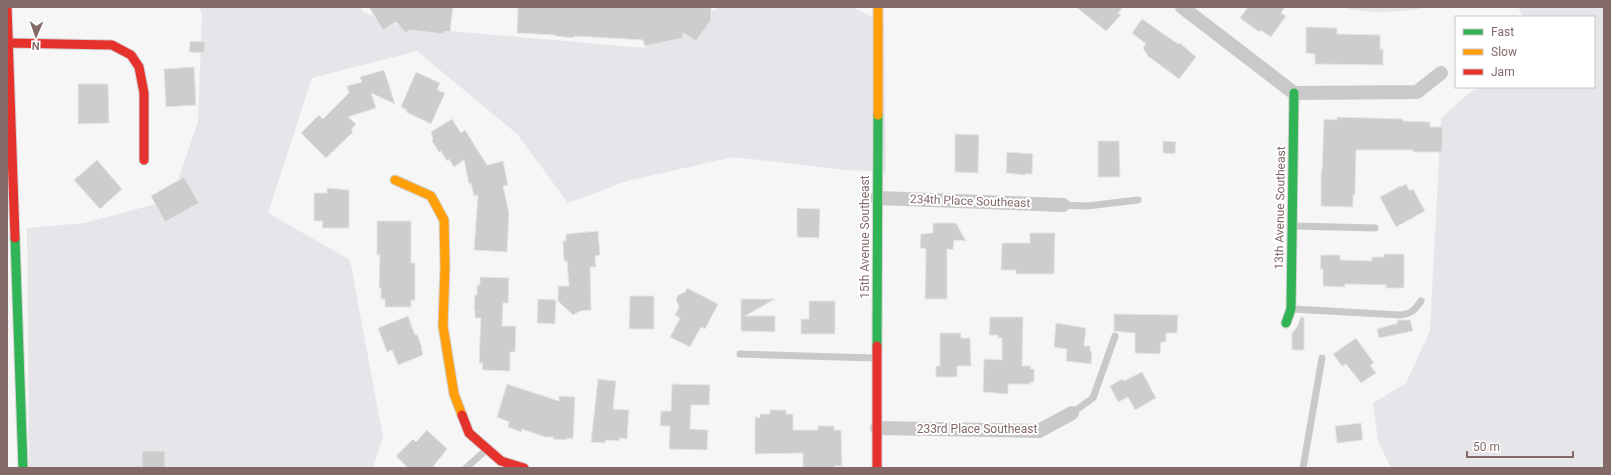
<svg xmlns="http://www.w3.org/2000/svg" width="1611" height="475" font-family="Roboto,sans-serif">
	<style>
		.green { fill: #e6e5e9 }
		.building { fill: #cecccc; stroke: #e6e6e6 }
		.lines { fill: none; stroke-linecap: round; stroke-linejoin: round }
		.fast-casing { stroke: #d3d1d2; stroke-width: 11 }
		.slow-casing { stroke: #d3d1d2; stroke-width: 11 }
		.jam-casing { stroke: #d3d1d2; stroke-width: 11 }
		.lane { stroke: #cac8c8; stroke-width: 7 }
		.street { stroke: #cac8c8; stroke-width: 14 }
		.fast { stroke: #30b455; stroke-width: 9 }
		.slow { stroke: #ff9f0a; stroke-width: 9 }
		.jam { stroke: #e5322d; stroke-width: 9 }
		.labels { text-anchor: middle; stroke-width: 4; stroke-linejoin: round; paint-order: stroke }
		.street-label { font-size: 12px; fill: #846969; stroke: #fff }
	</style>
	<rect width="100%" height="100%" fill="#f6f6f7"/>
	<g class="green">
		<path d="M199,7H361L363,12L405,27L644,48L707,15L719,7H852L884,23L886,172L845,170L733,157L627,181L568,203L517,134L417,51L312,78L268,213L350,260L383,437L373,468H29L27,228L84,223L171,200L198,122L202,14Z"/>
		<path d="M1343,7H1429C1404,12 1368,15 1343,7Z"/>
		<path d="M1518,7H1604V468H1391L1378,441L1373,403L1406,383L1430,331L1441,118L1467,95L1479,87H1594V17H1523Z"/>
	</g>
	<g class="building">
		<path d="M369,7H453L450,32L444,31V34L409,30L406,33L396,22L383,30Z"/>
		<path d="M518,7H711V20L696,41L683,33V38L645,46L643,40L574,36V38L555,36V35L517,33Z"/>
		<path d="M1076,7H1123L1118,13L1121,15L1106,31Z"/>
		<path d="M1248,7H1285L1281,13L1286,16L1271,37L1260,30L1259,32L1240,18Z"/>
		<path d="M1142,19L1178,44L1180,43L1196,57L1179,79L1148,56L1143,48L1146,44L1132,33Z"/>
		<path d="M1306,27L1337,28V34L1380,35V49H1383V65L1315,64V54L1306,53Z"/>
		<path d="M190,41L205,42L204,53L189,52Z"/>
		<path d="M194,67L196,105L166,107L164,69Z"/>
		<path d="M384,70L395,104L371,93L376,108L348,117L356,124L351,130L353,132L326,158L301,133L319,115L323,119L349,93L347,86L362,82L360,77Z"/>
		<path d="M416,72L440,83L437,90L445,93L431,124L406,112L407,110L401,107Z"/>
		<path d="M78,84H108L109,123L78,124Z"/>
		<path d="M1337,117L1403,119V121L1430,122V127H1443L1442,152H1413V150H1356L1355,192V195H1353V207L1321,206V171H1322L1324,119L1337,120Z"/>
		<path d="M452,119L461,133L465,130L487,165L503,161L508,185L503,186L509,213L507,252L474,250L478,195L474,196L471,183L469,184L464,160L454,167L449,159L447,161L441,151L439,152L432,141L433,139L431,132Z"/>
		<path d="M955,134L979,135L978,173L955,172Z"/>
		<path d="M1098,141H1119L1120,177H1098Z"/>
		<path d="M1163,141L1176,142L1175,154L1163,153Z"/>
		<path d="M1007,152L1033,154L1032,174H1025V175L1006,173Z"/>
		<path d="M97,160L122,189L100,209L74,180Z"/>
		<path d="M184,177L199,203L165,222L151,196Z"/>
		<path d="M1406,184L1410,191L1413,189L1425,211L1396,227L1380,197L1400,186L1401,187Z"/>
		<path d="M327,188L349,190V228H322L323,221H314V193H327Z"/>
		<path d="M797,208L820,209L819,238L797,237Z"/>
		<path d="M377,221H411V263H415V300H411V307H385V299H381V288H379L380,255H377Z"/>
		<path d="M933,223H956L966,241L954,240L953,250L947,249V299H925L926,249L920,248L921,234L933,233Z"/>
		<path d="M598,231L600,255L595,256L596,267H590L591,310L580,311L573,315L558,301V286H569L567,261H564L563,241H566V234Z"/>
		<path d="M1030,233H1055L1054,274H1016V270H1001L1002,243H1030Z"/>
		<path d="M1384,254H1404V288H1386V285L1345,284V287L1323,286V269H1320L1321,255H1340V260L1372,261V257H1384Z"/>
		<path d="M480,277L509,278L508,303H503L502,326H516L515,352H510V371L482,370L483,363H479L481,318H475V310H474L475,295H477V285H480Z"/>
		<path d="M687,288L718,304L705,329L701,327L690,347L670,337L680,318L675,315L679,307L676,299L678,295L685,292Z"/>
		<path d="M630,296H654V329H629Z"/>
		<path d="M538,299L556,300L555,324L537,323Z"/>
		<path d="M741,299H775L745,316H775V332L741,331Z"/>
		<path d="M809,301H835V334H801V319H809Z"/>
		<path d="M1114,314L1178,315L1177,333H1166V342H1161L1160,354L1135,353V333L1114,331Z"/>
		<path d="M408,316L415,335L417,334L422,348H421L423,355L398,365L392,350L387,352L378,328Z"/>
		<path d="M990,317H1023L1022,366H1031L1030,369H1034V382H1030L1031,384H1008V394L983,392L984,359L1002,360V338H998V335H989Z"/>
		<path d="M1301,317H1304V350H1292V333L1297,327Z"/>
		<path d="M1397,320H1410L1413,331L1379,338L1377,329L1398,323Z"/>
		<path d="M1056,323L1086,328L1084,346H1090V351L1092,352L1091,364L1066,361L1067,349L1054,347Z"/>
		<path d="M940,333H961V338H970L971,366H957V377H936V366H940Z"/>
		<path d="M1356,338L1374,363L1370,365L1376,373L1361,383L1346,364L1342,366L1333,354Z"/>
		<path d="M1142,372L1156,398L1135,410L1128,397L1118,402L1110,386L1122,379L1124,381Z"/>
		<path d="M598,379L616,381L613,409L629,410L627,439L620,438L619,441L606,440L605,443L591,442Z"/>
		<path d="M507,384L559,401V396L575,397L573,439L567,438V440L553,439L554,437H545L522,429L521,432L508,427L509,422L497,417Z"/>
		<path d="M672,384L710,385L709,405H691L690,429L708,430L707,450L669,449L670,426H660L661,411H671Z"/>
		<path d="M770,410H786V414H793V430H818V426H834V430H841L842,466H834V468H803V453L755,454V417L760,418V414H770Z"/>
		<path d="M1361,423L1363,440L1337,443L1335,426Z"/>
		<path d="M427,430L447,449L432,468H408L396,456L413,439L416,442Z"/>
		<rect x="142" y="451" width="23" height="17"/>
	</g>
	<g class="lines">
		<defs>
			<g id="fast">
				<path d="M15,238L23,468"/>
				<path d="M1286,323L1291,309L1294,93"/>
				<path d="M877,346L878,115"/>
			</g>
			<g id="slow">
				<path d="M878,115V7"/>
				<path d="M395,180L431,196L444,220L445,266L443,326L454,394L462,415"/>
			</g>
			<g id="jam">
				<path d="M7,7L15,238"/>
				<path d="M8,43L112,45L131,55L139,67L144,93V160"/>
				<path d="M462,415L469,433L501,461L524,468"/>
				<path d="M877,468V346"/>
			</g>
		</defs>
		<use href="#fast" class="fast-casing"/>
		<use href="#slow" class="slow-casing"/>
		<use href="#jam" class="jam-casing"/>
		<g class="lane">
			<path d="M1063,205L1087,206L1138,200"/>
			<path d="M1294,226L1375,228"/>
			<path d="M1293,309L1400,315C1411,314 1415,310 1421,301"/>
			<path d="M740,354L875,358"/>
			<path d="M1072,413L1093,398L1115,336"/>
			<path d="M466,468L486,450"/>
			<path d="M1303,468L1322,358"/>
		</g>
		<g class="street">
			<path d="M1182,7L1294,93L1417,92L1441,73"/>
			<path d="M877,198L1063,205"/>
			<path d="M877,428L1039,431L1072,413"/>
		</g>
		<use href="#fast" class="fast"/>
		<use href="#slow" class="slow"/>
		<use href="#jam" class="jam"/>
	</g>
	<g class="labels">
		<g class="street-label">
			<text transform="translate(970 201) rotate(2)" y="4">234th Place Southeast</text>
			<text transform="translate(1280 208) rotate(-89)" y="4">13th Avenue Southeast</text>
			<text transform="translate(865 237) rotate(-90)" y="4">15th Avenue Southeast</text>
			<text x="977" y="433">233rd Place Southeast</text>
		</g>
	</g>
	<rect width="1611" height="475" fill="none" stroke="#846969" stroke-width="16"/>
	<rect x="1455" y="16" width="140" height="72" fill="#ffffff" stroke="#cec3c3"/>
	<rect x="1463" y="29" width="20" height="6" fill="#30b455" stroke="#cec3c3"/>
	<text x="1491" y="36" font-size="12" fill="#846969">Fast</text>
	<rect x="1463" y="49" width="20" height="6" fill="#ff9f0a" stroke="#cec3c3"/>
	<text x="1491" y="56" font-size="12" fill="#846969">Slow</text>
	<rect x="1463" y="69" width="20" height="6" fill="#e5322d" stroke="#cec3c3"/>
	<text x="1491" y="76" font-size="12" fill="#846969">Jam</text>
	<g transform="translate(36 36) rotate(182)" stroke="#ffffff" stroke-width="3" paint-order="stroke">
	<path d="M0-3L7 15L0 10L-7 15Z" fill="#846969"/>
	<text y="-6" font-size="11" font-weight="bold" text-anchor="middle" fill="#846969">N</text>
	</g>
	<path d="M1467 451v6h106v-6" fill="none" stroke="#846969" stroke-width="2"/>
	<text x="1473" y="451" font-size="12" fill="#846969" stroke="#ffffff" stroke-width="3" paint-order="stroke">50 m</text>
</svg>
